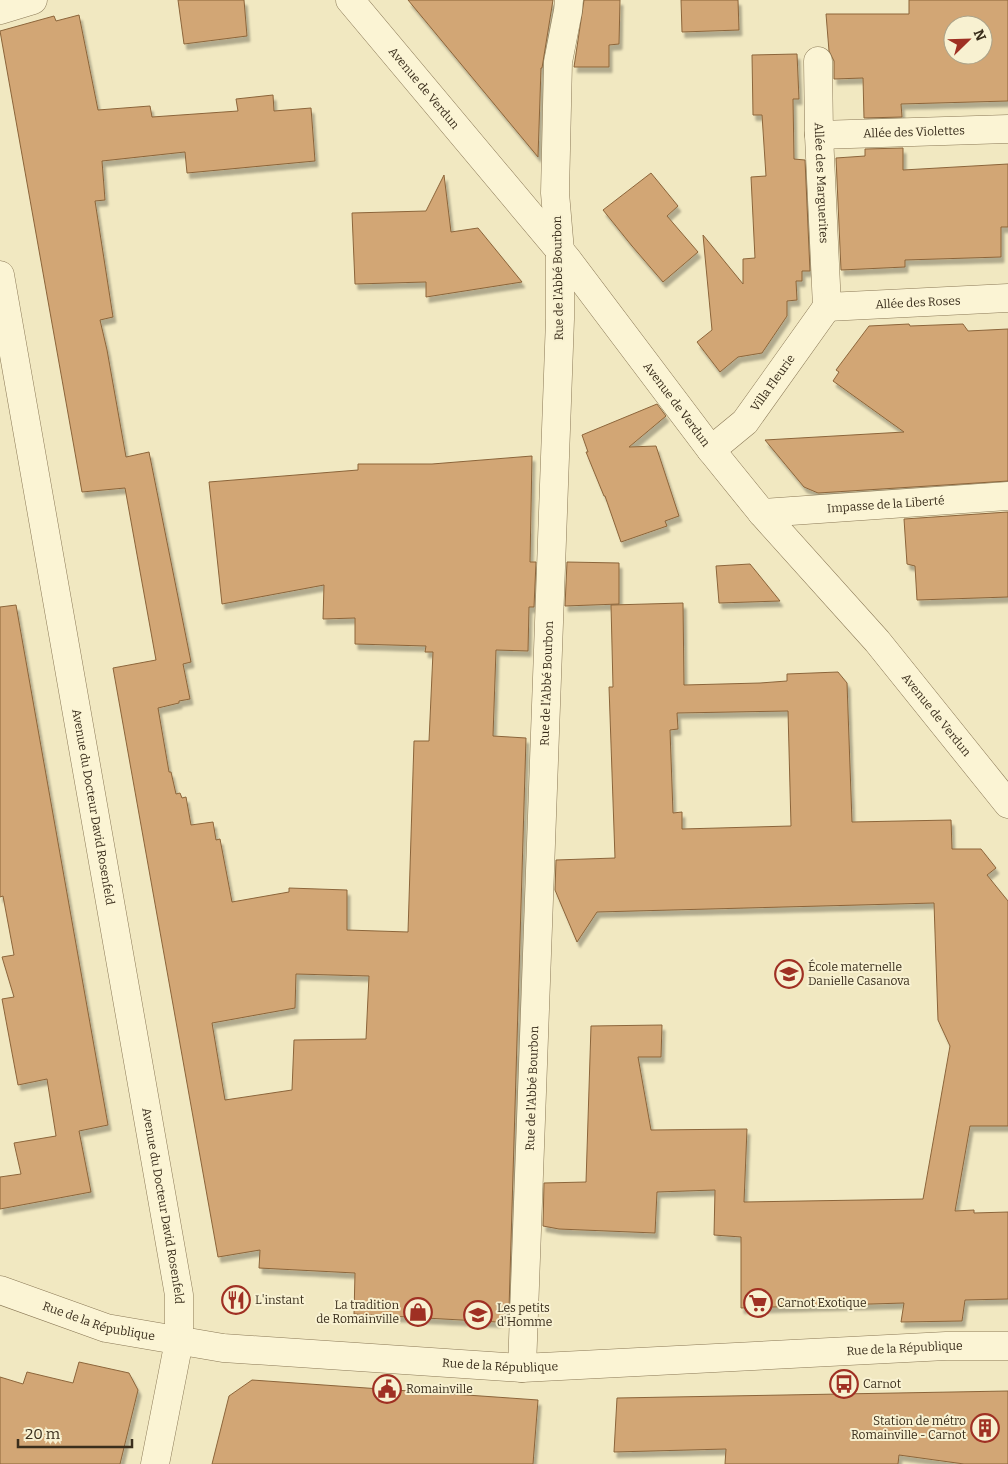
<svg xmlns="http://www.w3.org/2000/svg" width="1008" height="1464" font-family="Bitter,serif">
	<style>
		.building { fill: #d2a674; stroke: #8c653b; fill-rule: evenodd; filter: url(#shadow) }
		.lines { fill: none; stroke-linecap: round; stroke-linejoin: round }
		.minor-casing { stroke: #8b7957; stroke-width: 29 }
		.minor { stroke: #fbf4d4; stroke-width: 28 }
		.labels { text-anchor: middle; stroke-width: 4; stroke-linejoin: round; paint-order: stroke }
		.street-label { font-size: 12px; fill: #3a2e1c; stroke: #f8f1d1 }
		.poi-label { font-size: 12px; fill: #3a2e1c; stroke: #f8f1d1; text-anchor: start }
	</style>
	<defs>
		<filter id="shadow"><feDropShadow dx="3" dy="5.5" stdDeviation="1" flood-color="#0004"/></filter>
	</defs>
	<rect width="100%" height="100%" fill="#f1e8c1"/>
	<g class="building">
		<path d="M178,0H244L247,36L184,44Z"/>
		<path d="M408,0H553L542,68H541L538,157Z"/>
		<path d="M584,0H620L619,44L609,45V67H574Z"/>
		<path d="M681,0H738L739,30L682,32Z"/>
		<path d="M909,0H1008V101L901,104L902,117L864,118L863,78L834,79V61L829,51L826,14H909ZM953,25H983V55H953Z"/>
		<path d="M79,15L98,110L150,106L152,117L238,111L236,99L273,95L274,111L311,108L315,161L187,173L185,152L102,161L105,200L95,201L113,317L100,320L107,350L126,457L149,452L191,662L183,664L190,699L179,701V703L158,708L169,772H171L176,794L180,793L182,798L186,797L191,825L213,822L216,840L220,839L232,902L289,892V888L347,890V930L408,932L414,741H429L433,652H425L426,646L355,644V618L323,619L324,585L222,604L209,482L358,470V464H432L532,456L530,562H536L534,607H529L528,651L496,650L493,736L526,738L509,1309L497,1322L354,1314L355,1273L259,1268L260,1250L218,1257L113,668L156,660L125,488L82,492L0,31L54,16L56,21ZM296,974L369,976L366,1039L294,1040L292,1090L225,1100L212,1023L295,1008Z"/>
		<path d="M797,54L799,99H793L794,159L805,160L810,271H802V281H796L797,300L787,301V316L762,353L738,357L720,372L697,342L712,330L703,235L743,284V259L755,258L751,177L766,176L762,115H753L752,55Z"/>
		<path d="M903,148V170L1008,164V227H1001V257L905,260V267L841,270L836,158L865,156V149Z"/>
		<path d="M651,173L678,206L667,216L698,252L663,282L632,246L603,210Z"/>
		<path d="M444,175L451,232L478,228L522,282L426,297V282L355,284L352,213L426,211Z"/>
		<path d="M909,324L910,326L963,324L968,331L1008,329V481L818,493L804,487L765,440L904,432L833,381L839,372L836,370L869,326Z"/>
		<path d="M657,404L666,416L629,447L656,446L679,516L665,521L667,526L621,542L605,496H604L586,452H588L582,435Z"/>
		<path d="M1008,512V597L917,600L915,566L907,564L904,519Z"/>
		<path d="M567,562L619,563V604L565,606Z"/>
		<path d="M750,564L780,601L719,603L716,566Z"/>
		<path d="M683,603L684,685L760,683L787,681V674L838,672L847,683L852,822L951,820L952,849H981L996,868L987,875L1008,901V1126H970L955,1211L974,1210V1213L1008,1212V1299L965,1300L962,1321L901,1322L904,1303L741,1308V1237L714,1235L715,1190L657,1192L655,1233L559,1229L543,1226L544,1183L586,1182L591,1026L662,1025L661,1057H638L651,1130L747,1129L744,1202L923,1199L950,1046L938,1020L934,903L597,912L577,942L555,890L556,860L615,858L609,687H613L611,605ZM788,711L791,826L682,829V812L673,813L670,730L678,729L677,713Z"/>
		<path d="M16,605L108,1125L79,1131L91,1192L0,1209V1177L21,1174L14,1143L56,1136L47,1079L18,1085L2,999L14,997L2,957L14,955L3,896L0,897V607Z"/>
		<path d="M79,1362L129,1373L138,1390L120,1464H0V1377L23,1384L27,1372L73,1383Z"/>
		<path d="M252,1380L538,1400L533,1464H212L229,1396Z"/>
		<path d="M1008,1391V1464H964L899,1455L898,1464H725L726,1449L614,1452L617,1398Z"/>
	</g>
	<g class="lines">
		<defs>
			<g id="minor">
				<path id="s1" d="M350,0L567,259L711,450L762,513L877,641L1008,804"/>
				<path d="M0,10L33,0"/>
				<path id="s2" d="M818,61L819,135L827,307"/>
				<path id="s3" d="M819,135L1008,129"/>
				<path id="s4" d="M0,275L179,1295V1341L155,1464"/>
				<path id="s5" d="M827,307L1008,298"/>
				<path id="s6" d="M711,450L745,422L827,307"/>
				<path id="s7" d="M762,513L1008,496"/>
				<path id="s8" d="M0,1290L106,1328L223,1348L522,1368L946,1346H1008"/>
				<path id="s9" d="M522,1368L560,319V251L555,193L558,62L568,11L569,0"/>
			</g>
		</defs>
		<use href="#minor" class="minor-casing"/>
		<use href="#minor" class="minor"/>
	</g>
	<defs>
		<symbol id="school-ring" viewBox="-11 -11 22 22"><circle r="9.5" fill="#f8f1d1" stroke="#9f3023" stroke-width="1.5"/><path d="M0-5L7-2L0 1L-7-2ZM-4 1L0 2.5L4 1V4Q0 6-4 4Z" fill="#9f3023"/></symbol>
		<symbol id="restaurant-ring" viewBox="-11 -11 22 22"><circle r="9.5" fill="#f8f1d1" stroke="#9f3023" stroke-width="1.5"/><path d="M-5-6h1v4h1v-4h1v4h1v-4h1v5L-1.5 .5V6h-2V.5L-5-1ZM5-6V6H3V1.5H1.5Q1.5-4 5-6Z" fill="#9f3023"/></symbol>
		<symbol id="supermarket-ring" viewBox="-11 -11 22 22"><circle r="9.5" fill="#f8f1d1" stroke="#9f3023" stroke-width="1.5"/><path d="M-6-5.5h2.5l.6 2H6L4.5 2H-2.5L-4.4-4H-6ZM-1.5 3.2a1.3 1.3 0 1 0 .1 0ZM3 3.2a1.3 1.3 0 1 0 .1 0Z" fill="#9f3023"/></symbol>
		<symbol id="shop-ring" viewBox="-11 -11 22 22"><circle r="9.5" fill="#f8f1d1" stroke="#9f3023" stroke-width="1.5"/><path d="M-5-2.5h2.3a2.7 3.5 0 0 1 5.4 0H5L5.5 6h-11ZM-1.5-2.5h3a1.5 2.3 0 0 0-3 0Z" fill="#9f3023"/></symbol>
		<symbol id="bus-ring" viewBox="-11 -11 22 22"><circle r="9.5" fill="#f8f1d1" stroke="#9f3023" stroke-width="1.5"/><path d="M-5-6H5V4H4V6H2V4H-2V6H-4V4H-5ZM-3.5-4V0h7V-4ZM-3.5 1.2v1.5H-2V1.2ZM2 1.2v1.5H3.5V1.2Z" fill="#9f3023"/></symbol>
		<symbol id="civic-ring" viewBox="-11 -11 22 22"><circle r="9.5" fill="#f8f1d1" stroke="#9f3023" stroke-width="1.5"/><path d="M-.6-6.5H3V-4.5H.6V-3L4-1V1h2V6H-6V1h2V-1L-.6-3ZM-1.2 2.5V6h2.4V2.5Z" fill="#9f3023"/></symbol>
		<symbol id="building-ring" viewBox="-11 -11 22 22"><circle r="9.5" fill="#f8f1d1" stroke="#9f3023" stroke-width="1.5"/><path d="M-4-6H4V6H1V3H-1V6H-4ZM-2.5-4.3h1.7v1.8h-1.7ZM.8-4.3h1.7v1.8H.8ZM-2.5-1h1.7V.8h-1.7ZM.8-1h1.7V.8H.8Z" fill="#9f3023"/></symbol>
	</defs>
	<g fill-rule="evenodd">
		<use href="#school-ring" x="773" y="958" width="32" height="32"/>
		<use href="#restaurant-ring" x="220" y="1284" width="32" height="32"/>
		<use href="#supermarket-ring" x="742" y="1287" width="32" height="32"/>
		<use href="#shop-ring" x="402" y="1296" width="32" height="32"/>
		<use href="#school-ring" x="462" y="1299" width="32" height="32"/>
		<use href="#bus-ring" x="828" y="1368" width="32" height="32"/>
		<use href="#civic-ring" x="371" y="1373" width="32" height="32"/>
		<use href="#building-ring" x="969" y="1412" width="32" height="32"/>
	</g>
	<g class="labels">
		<g class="street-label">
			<text dy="4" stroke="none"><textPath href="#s1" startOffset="115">Avenue de Verdun</textPath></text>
			<text dy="4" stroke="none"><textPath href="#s3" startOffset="95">Allée des Violettes</textPath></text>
			<text dy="4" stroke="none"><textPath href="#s2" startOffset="122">Allée des Marguerites</textPath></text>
			<text transform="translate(558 278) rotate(-91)" y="4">Rue de l'Abbé Bourbon</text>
			<text dy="4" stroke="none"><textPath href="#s5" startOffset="91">Allée des Roses</textPath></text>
			<text dy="4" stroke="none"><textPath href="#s6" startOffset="92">Villa Fleurie</textPath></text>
			<text dy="4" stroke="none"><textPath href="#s1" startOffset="520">Avenue de Verdun</textPath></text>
			<text dy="4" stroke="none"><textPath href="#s7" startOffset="124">Impasse de la Liberté</textPath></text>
			<text dy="4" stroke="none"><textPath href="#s9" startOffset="685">Rue de l'Abbé Bourbon</textPath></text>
			<text dy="4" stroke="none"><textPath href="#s1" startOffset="925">Avenue de Verdun</textPath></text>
			<text dy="4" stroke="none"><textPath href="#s4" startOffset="540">Avenue du Docteur David Rosenfeld</textPath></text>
			<text dy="4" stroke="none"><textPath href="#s9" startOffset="280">Rue de l'Abbé Bourbon</textPath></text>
			<text dy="4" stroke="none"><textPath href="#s4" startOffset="945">Avenue du Docteur David Rosenfeld</textPath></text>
			<text dy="4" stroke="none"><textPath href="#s8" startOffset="104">Rue de la République</textPath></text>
			<text dy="4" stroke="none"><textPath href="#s8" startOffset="914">Rue de la République</textPath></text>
			<text dy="4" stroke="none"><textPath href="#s8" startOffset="509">Rue de la République</textPath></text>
		</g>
		<g class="poi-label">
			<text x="808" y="971">École maternelle<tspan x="808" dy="14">Danielle Casanova</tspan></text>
			<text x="255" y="1304">L'instant</text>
			<text x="777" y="1307">Carnot Exotique</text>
			<text x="399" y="1309" text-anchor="end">La tradition<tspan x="399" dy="14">de Romainville</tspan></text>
			<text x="497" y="1312">Les petits<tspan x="497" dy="14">d'Homme</tspan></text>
			<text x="863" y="1388">Carnot</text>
			<text x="406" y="1393">Romainville</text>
			<text x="966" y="1425" text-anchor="end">Station de métro<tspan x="966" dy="14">Romainville - Carnot</tspan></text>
		</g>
	</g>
	<g transform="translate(968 40) rotate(67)"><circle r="24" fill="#f8f1d1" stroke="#aca389"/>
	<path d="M0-4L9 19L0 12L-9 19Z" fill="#9f3023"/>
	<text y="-8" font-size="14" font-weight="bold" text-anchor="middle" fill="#3a2e1c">N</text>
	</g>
	<path d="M18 1439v8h114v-8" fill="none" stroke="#3a2e1c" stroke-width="2.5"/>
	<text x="25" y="1439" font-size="15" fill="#3a2e1c" stroke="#f8f1d1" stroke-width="4" paint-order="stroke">20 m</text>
</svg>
